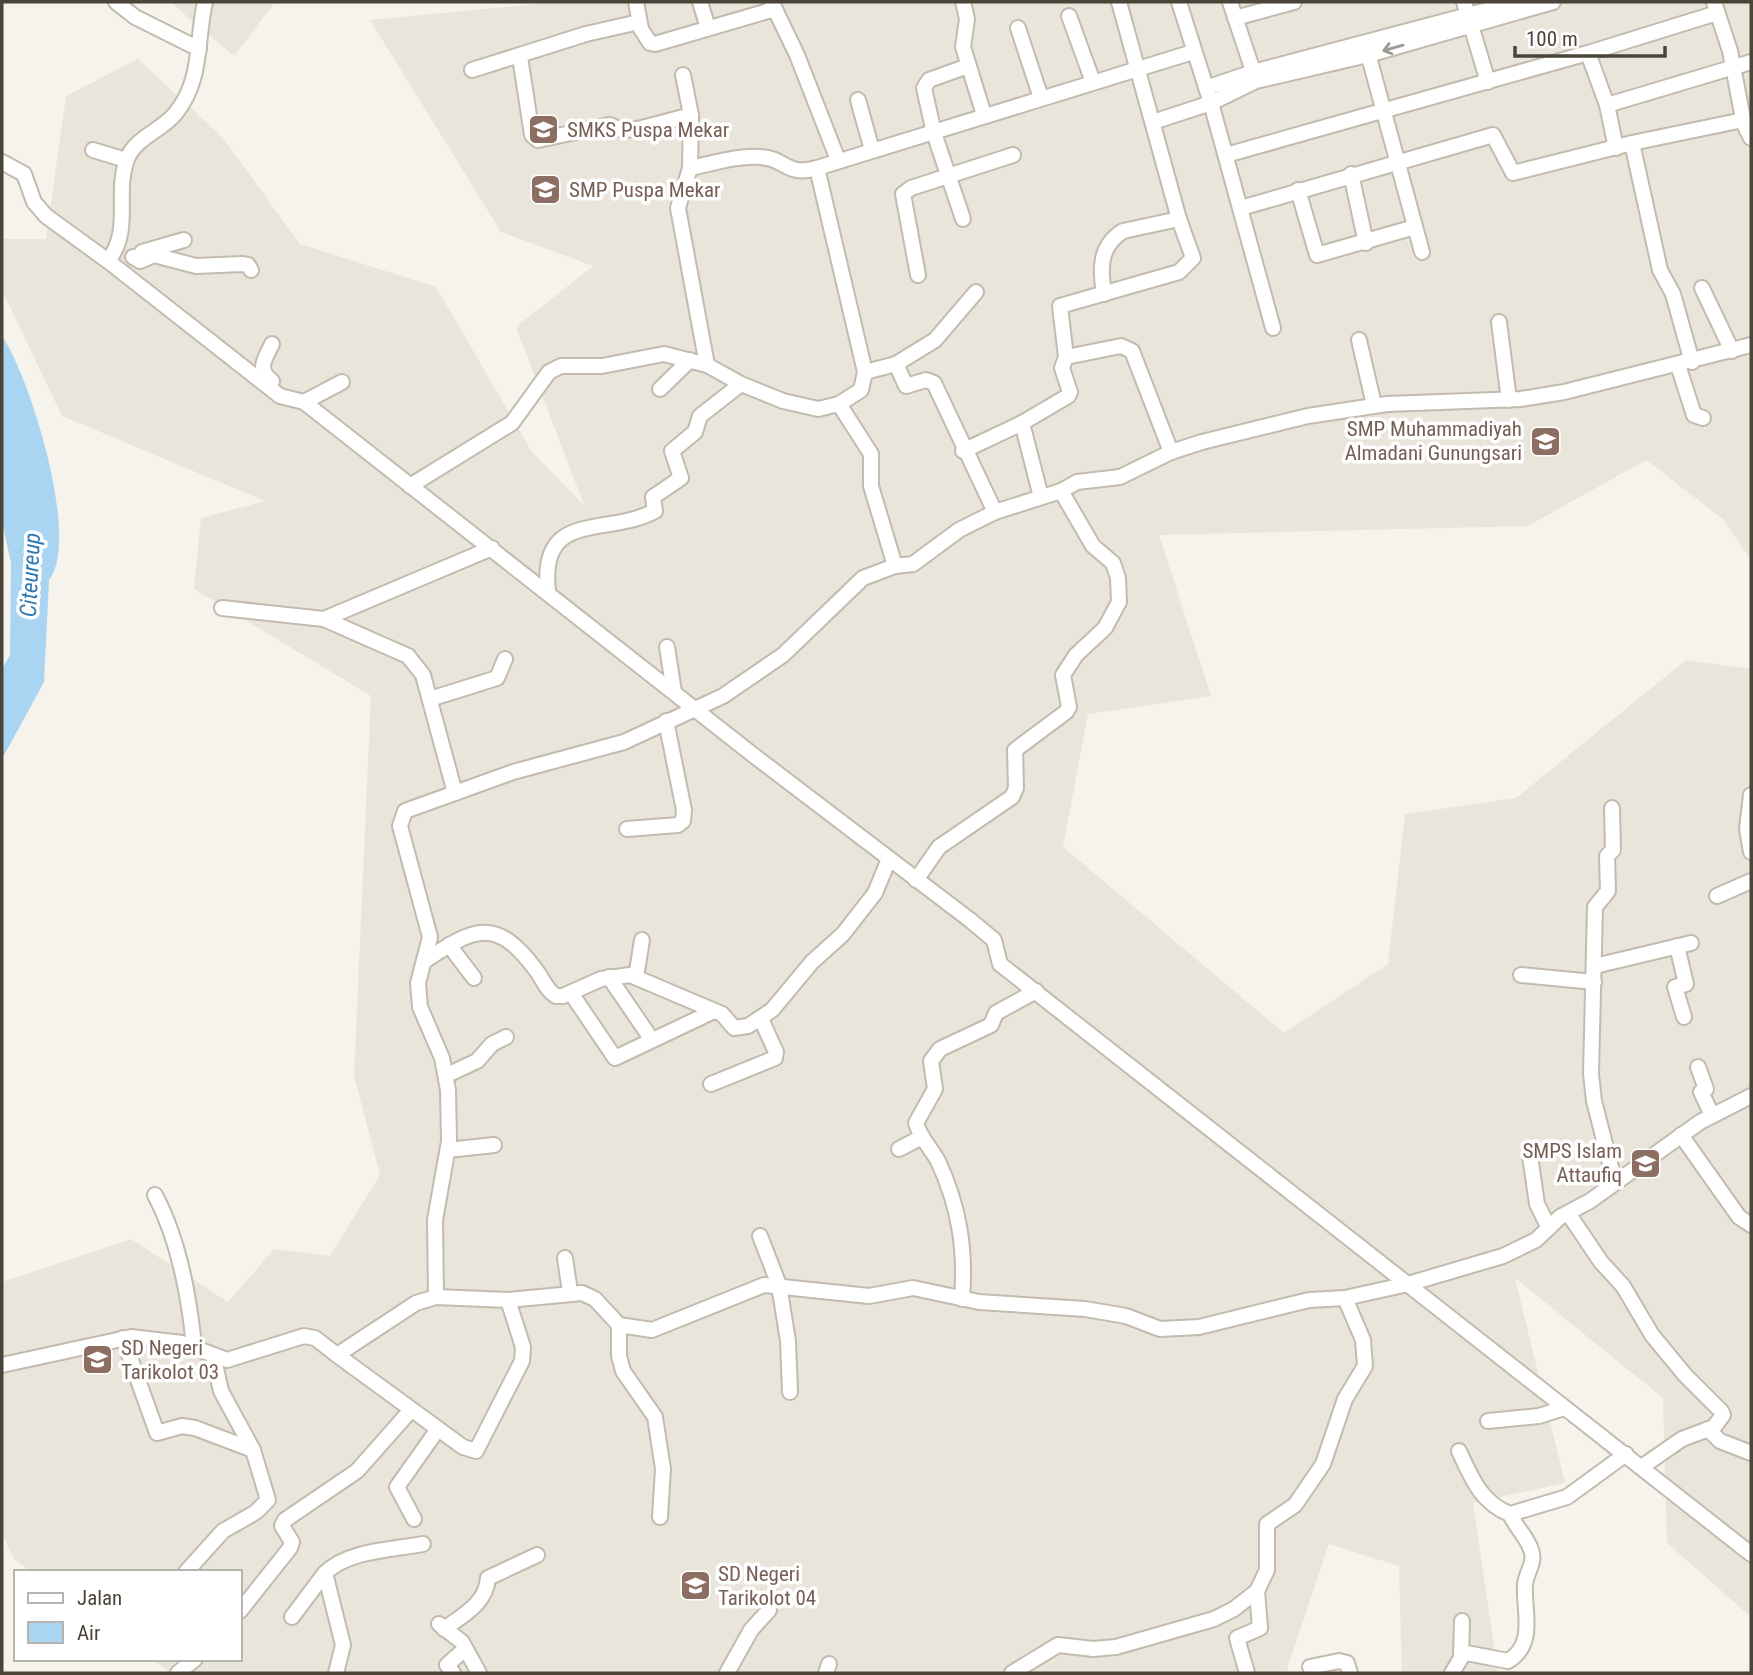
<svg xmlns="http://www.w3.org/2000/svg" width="1753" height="1675" font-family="'Roboto Condensed',sans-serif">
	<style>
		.residential { fill: #eae5da }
		.water { fill: #a9d4f2 }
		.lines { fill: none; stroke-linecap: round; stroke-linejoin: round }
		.minor-casing { stroke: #c2bbae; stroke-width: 18 }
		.minor { stroke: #fff; stroke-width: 14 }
		.oneway { stroke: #9c9892 }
		.labels { text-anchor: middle; stroke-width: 7; stroke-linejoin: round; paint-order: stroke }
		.education-label { font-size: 21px; fill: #785e54; stroke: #fff; text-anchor: start }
		.water-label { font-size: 23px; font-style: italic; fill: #2e7ab2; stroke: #fff }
	</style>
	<rect width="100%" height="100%" fill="#f6f3ec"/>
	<g class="residential">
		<path d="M170,2H275L234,56Z"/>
		<path d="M558,2H1751V560L1723,519L1646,460L1528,526L1159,535L1211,696L1088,714L1063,847L1284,1033L1388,964L1405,814L1516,798L1686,660L1751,669V1617L1667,1543L1663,1398L1515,1278L1565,1483L1473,1503L1498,1673H1402L1399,1566L1329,1544L1287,1668L1290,1673H171L152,1659H240V1572H32L14,1559L2,1533V1282L131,1239L228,1302L274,1249L330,1256L380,1175L354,1075L371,696L194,589L201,518L265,501L62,416L2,290V239H46L66,96L138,59L223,138L300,244L436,287L532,452L584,505L516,327L593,266L501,232L370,20Z"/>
	</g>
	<path class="water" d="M2,336C30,377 81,539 49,580L44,682L2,759V669L10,655L11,563L2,521Z"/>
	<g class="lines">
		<defs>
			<g id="minor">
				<path d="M116,2L135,17L199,49"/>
				<path d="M205,2C196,41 203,80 175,114C160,132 133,138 126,162C115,196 132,230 108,261L280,396L304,402L757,758L970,920L994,940L1000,964L1751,1554"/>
				<path d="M636,2L641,29L650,43L655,44L775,9"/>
				<path d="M700,2L708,28"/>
				<path d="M963,2L967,19L963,47L984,115"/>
				<path d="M1179,2L1211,103L1273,328"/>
				<path d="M1230,2L1256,80"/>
				<path d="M1464,2L1488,82"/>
				<path d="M1714,2L1730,51L1744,124L1751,138"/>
				<path d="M772,3L797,55L838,160"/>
				<path d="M1069,16L1093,82"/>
				<path d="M1235,18L1294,2"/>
				<path d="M1018,28L1041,98"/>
				<path d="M1366,46L1422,252"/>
				<path d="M1588,53L1607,105L1616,148"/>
				<path d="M520,57L532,135L538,140L609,125L622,130L638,129L691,115"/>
				<path d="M472,70L586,34L639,22"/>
				<path d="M683,75L691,115L690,168L678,208L707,365"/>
				<path d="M1206,88L1253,72L1517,2"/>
				<path d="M858,100L872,150"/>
				<path d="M1607,105L1751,62"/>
				<path d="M1153,122L1211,103L1256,81L1368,55L1553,2"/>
				<path d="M1632,143L1660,270L1673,294L1692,362"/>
				<path d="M93,150L126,160"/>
				<path d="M1226,155L1588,53L1717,13"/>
				<path d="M2,162L24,174L34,202L46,216L108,261"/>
				<path d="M690,168C711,164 739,155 760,157C786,158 786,177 817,168"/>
				<path d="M1351,174L1366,243"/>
				<path d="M1298,190L1317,255L1415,227"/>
				<path d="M1241,208L1493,135L1513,173L1632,143L1743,120"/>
				<path d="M963,219L934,133L924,88L929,80L968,66"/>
				<path d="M142,252L184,240"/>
				<path d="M133,257L140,261L154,255L196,266L242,264L248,265L251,270"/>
				<path d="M918,275L903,194L911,188L1013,155"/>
				<path d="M1702,288L1732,351"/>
				<path d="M1104,294C1100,269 1099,246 1123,231L1179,219"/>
				<path d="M1499,322L1509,400"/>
				<path d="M1359,340L1374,405"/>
				<path d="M272,344C265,359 256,369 272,381"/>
				<path d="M1066,357L1121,346L1132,351L1171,452"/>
				<path d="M896,364L935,340L976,292"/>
				<path d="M1678,365L1694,415L1703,418"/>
				<path d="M865,372L896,364L906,386L926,380L934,383L995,512"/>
				<path d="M660,389L690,360"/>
				<path d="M304,402L342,382"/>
				<path d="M1022,423L1041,497"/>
				<path d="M963,451L1022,423L1068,396L1070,392L1062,368L1066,357L1060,306L1179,272L1193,258L1179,219L1119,2"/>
				<path d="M410,486L512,423L549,372L561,366H602L664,354L707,365L741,384L783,401L818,409L839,404"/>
				<path d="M895,566L871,486V454L839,404L861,390L865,372L817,168L1193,52"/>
				<path d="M548,591C539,509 606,537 655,511L653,497L681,478L672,451L695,432L700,416L741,384"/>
				<path d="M222,608L324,619L408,656L423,675L455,793"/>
				<path d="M324,619L492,548"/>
				<path d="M667,647L674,692"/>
				<path d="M430,699L497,678L505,659"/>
				<path d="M1751,795L1747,829L1751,852"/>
				<path d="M1612,808L1613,850L1607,856L1608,891L1595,907L1591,1074L1594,1101L1615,1183"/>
				<path d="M627,829L678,825L683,821L684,810L666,721"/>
				<path d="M916,880L939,847L1012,797L1016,788L1015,750L1066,712L1069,707L1063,675L1076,655L1105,628L1119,602L1118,578L1113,563L1093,546L1061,491"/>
				<path d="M1717,896L1751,881"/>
				<path d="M449,945L474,978"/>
				<path d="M1677,946L1686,984L1675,987L1684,1017"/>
				<path d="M426,960C474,928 496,916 536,970C543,979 546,990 556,996H563L601,979L630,975L722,1014L734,1028L748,1026L772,1010L812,962L843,934L875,893L889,859"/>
				<path d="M1595,966L1691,943"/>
				<path d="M1521,975L1594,982"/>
				<path d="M609,977L652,1040"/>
				<path d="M636,977L642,940"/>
				<path d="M571,993L615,1058L714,1011"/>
				<path d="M1698,1067L1706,1089L1701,1092L1712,1115"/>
				<path d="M447,1075L477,1061L492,1044L506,1037"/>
				<path d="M711,1084L775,1058L776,1052L761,1019"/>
				<path d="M1681,1135L1739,1217L1751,1225"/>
				<path d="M899,1149L922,1137"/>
				<path d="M448,1150L494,1145"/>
				<path d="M1530,1156L1537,1204L1549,1228"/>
				<path d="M155,1195C179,1240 189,1295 194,1346"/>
				<path d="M1568,1213L1601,1262L1623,1286L1652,1335L1685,1375L1721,1411L1723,1415L1714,1427L1682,1439L1643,1466"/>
				<path d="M760,1236L779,1285L788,1341L790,1392"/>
				<path d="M565,1258L570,1292"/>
				<path d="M436,1297L435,1220L449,1141L448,1090L442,1058L420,1007L418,983L430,937L400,826L405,811L513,772L624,742L723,696L783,655L863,578L895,566L913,564L959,530L995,512L1061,491L1077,482L1120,477L1171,452L1202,442L1308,416L1387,404L1521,399L1564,392L1751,345"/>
				<path d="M962,1299C966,1249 959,1206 938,1161C931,1148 920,1138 916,1123L935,1089L931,1061L940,1049L991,1025L996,1013L1036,991"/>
				<path d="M619,1325V1356L623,1371L655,1417L663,1469L660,1517"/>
				<path d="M123,1338L157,1433L182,1426L195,1428L253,1450"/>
				<path d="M337,1355L463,1447L476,1451L522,1361L523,1347L508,1300"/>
				<path d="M2,1365L131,1337L182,1343L227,1360L304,1336L315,1338L337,1355L416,1303L436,1297L508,1300L582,1293L595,1299L619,1325L652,1330L764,1285L869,1296L913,1288L979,1302L1085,1309L1126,1316L1160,1329L1199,1327L1309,1300L1345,1298L1408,1284L1503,1256L1536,1240L1560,1217L1590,1201L1700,1122L1751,1096"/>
				<path d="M1488,1421L1539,1416L1564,1408"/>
				<path d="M1708,1429L1720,1441L1751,1453"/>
				<path d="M1459,1451C1471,1477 1481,1503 1510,1514L1567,1497L1626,1454"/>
				<path d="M414,1519L397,1487L438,1429"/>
				<path d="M186,1572L223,1531L256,1512L268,1500L253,1450L221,1391L213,1355"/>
				<path d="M325,1573C349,1550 391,1550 423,1544"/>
				<path d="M240,1611L290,1548L292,1542L282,1526L285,1520L357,1471L411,1410"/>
				<path d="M292,1617L325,1573L343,1645L336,1673"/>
				<path d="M439,1624L462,1642L479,1673"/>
				<path d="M444,1629C463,1615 486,1604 488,1578L537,1555"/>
				<path d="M1461,1652L1508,1661C1537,1644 1523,1609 1525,1584C1527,1570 1537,1562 1530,1547C1525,1535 1515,1526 1510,1514"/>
				<path d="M1310,1667L1339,1661L1347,1663L1350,1673"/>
				<path d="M178,1673L195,1659"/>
				<path d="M453,1673L447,1665L465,1649"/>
				<path d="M727,1673L751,1630L769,1610"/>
				<path d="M826,1673L829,1664"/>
				<path d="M1012,1673L1058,1645L1093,1649L1116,1647L1214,1619L1234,1609L1257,1591L1267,1570V1524L1295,1505L1323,1464L1345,1399L1365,1366L1363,1340L1345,1298"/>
				<path d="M1247,1673L1237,1638L1260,1628L1257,1591"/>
				<path d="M1452,1673L1461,1658L1462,1621"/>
			</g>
		</defs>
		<use href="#minor" class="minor-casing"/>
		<use href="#minor" class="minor"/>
	</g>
	<defs><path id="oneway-shaft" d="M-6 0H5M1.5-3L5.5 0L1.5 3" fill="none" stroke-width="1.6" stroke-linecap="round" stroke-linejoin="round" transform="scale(1.75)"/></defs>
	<use class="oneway" href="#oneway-shaft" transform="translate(1393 48) rotate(164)"/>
	<defs>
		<symbol id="school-square" viewBox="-11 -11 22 22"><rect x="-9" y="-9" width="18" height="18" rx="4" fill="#8d6e63" stroke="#fff"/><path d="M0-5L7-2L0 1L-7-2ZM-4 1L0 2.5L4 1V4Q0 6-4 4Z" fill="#fff"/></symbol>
	</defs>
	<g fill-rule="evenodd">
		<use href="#school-square" x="526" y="112" width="35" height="35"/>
		<use href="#school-square" x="528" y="172" width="35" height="35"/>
		<use href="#school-square" x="1528" y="424" width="35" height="35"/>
		<use href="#school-square" x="1628" y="1146" width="35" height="35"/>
		<use href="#school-square" x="80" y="1342" width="35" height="35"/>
		<use href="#school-square" x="678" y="1568" width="35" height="35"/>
	</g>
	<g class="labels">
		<g class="education-label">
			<text x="567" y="137">SMKS Puspa Mekar</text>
			<text x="569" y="197">SMP Puspa Mekar</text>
			<text x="1522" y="436" text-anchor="end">SMP Muhammadiyah<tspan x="1522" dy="24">Almadani Gunungsari</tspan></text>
			<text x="1622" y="1158" text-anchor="end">SMPS Islam<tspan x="1622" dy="24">Attaufiq</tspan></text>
			<text x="121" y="1355">SD Negeri<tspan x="121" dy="24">Tarikolot 03</tspan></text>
			<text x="718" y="1581">SD Negeri<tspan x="718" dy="24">Tarikolot 04</tspan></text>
		</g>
		<g class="water-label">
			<text transform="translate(30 575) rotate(-87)" y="8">Citeureup</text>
		</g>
	</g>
	<rect width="1753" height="1675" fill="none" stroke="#4b4439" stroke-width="7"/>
	<rect x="14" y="1570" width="228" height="91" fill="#ffffff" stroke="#b7b4b0" stroke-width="2"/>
	<rect x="28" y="1593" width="35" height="10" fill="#ffffff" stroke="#b7b4b0" stroke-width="2"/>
	<text x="77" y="1605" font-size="21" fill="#4b4439">Jalan</text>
	<rect x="28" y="1622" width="35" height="21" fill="#a9d4f2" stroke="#b7b4b0" stroke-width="2"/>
	<text x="77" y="1640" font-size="21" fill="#4b4439">Air</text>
	<path d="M1515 46v10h150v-10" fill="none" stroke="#4b4439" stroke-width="3.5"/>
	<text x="1526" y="46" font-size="21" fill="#4b4439" stroke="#ffffff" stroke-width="5" paint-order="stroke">100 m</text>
</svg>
